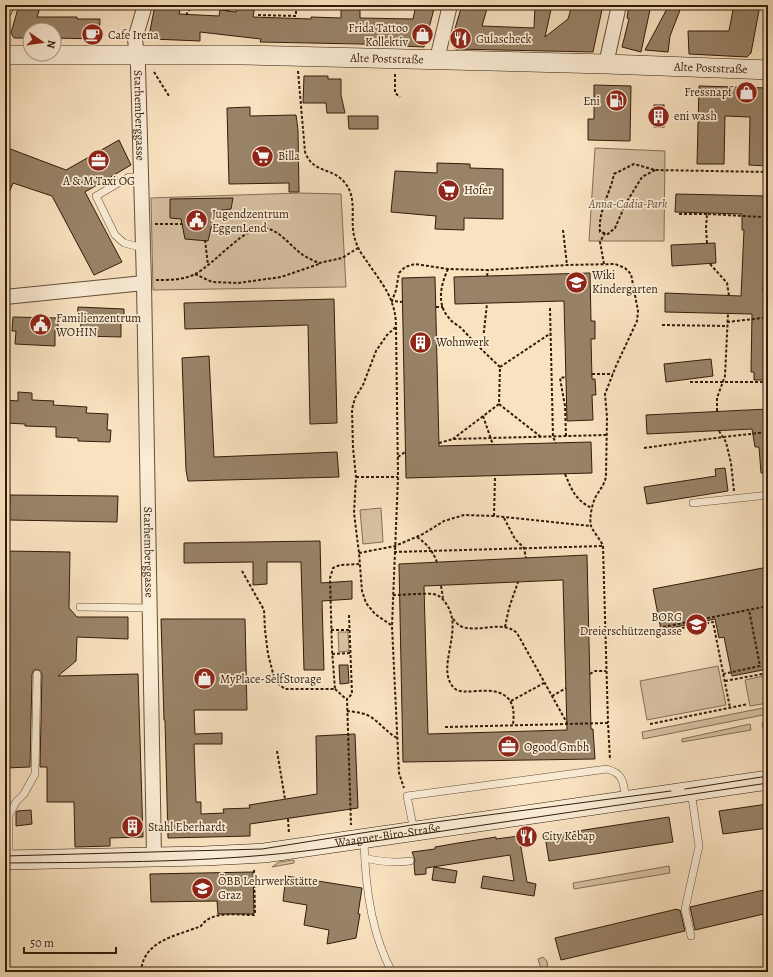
<svg xmlns="http://www.w3.org/2000/svg" width="773" height="977" font-family="Alegreya,serif">
	<style>
		.green { fill: #d7c0a1; stroke: #846e54 }
		.building { fill: #998368; stroke: #321c08; fill-rule: evenodd }
		.lines { fill: none; stroke-linecap: round; stroke-linejoin: round }
		.lane-casing { stroke: #644e36; stroke-width: 8 }
		.street-casing { stroke: #644e36; stroke-width: 16 }
		.secondary-casing { stroke: #321c08; stroke-width: 20 }
		.path { stroke: #321c08; stroke-width: 2; stroke-dasharray: 3 2; stroke-linecap: butt }
		.lane { stroke: #fbecd6; stroke-width: 7 }
		.street { stroke: #fbecd6; stroke-width: 14 }
		.secondary { stroke: #fbecd6; stroke-width: 19 }
		.tram { stroke: #321c08; stroke-width: 1 }
		.labels { text-anchor: middle; stroke-width: 3.5; stroke-linejoin: round; paint-order: stroke }
		.poi-label { font-size: 12px; fill: #321c08; stroke: #fbecd6; text-anchor: start }
		.street-label { font-size: 12px; fill: #321c08; stroke: #fbecd6 }
		.park-label { font-size: 12px; font-style: italic; fill: #644d36; stroke: #fbecd6 }
	</style>
	<rect width="100%" height="100%" fill="#f9e2c0"/>
	<filter id="stains"><feTurbulence type="fractalNoise" baseFrequency=".005" numOctaves="4"/><feColorMatrix values="0 0 0 0 .2 0 0 0 0 .09 0 0 0 0 .02 0 0 0 .5 -.17"/></filter>
	<radialGradient id="worn" r=".72"><stop offset=".6" stop-color="#630" stop-opacity="0"/><stop offset="1" stop-color="#630" stop-opacity=".3"/></radialGradient>
	<g class="green">
		<path d="M595,148L665,151L664,241H589Z"/>
		<path d="M299,193L341,194L346,287L153,290L151,198Z"/>
		<path d="M381,508L383,542L363,544L360,510Z"/>
		<path d="M338,632H348L349,651L339,652Z"/>
		<path d="M718,666L726,705L647,720L640,681Z"/>
		<path d="M768,675V703L750,706L745,680Z"/>
		<path d="M768,707V714L643,739L642,732Z"/>
		<path d="M768,722V754L762,723Z"/>
		<path d="M750,724L751,730L682,742V739Z"/>
		<path d="M294,860V863L272,867L279,862Z"/>
		<path d="M669,866L670,873L574,889L573,883Z"/>
		<path d="M543,957L547,961L548,972H542L538,959Z"/>
	</g>
	<g class="building">
		<path d="M19,5H41L37,17H77V19H100L99,39L54,38V30H30V38H14L11,33Z"/>
		<path d="M155,5H181L179,14L219,16L220,10L236,12L237,5H255L253,17L311,19V17L341,18V5H360V18L413,19L416,5H435L424,47L360,44L260,42L261,39L200,32V41L153,39L149,36Z"/>
		<path d="M462,5H488L482,26L534,28L535,5H552L545,37L568,19L572,5H603L593,52L456,49L451,42Z"/>
		<path d="M629,5H651L641,52L622,47L629,19L627,18Z"/>
		<path d="M669,5H682L670,36L668,52L645,50Z"/>
		<path d="M734,5H760L751,53L747,57L689,54L688,31H729Z"/>
		<path d="M304,76H328V79H341V95L345,113H327L326,103H303Z"/>
		<path d="M594,85L631,86L630,141L588,140V119H594Z"/>
		<path d="M699,86L768,88V166L749,165L750,117L725,116L724,164H697Z"/>
		<rect x="654" y="105" width="10" height="22"/>
		<path d="M250,107V116L296,115L298,130L299,192H289V183L229,184L227,108Z"/>
		<path d="M348,116H378V129H349Z"/>
		<path d="M119,140L131,165L85,192L122,262L94,275L52,196L13,183L5,202V147L66,170Z"/>
		<path d="M437,163L470,164V168L503,169V219L464,218V230L435,229L436,216L391,212L395,171L437,173Z"/>
		<path d="M676,194L767,196L765,220H768L767,234L765,233L763,292H768V380H754V372H751L752,314L665,312V293L741,296L744,230H742V214L675,212Z"/>
		<path d="M233,198L231,209L215,211L208,241L185,239L181,219L170,218V199Z"/>
		<path d="M715,243L716,263L672,266L671,245Z"/>
		<path d="M590,273L591,321H595V339H591L592,379H595L596,395H592L593,420L567,421L564,301L455,304L454,277Z"/>
		<path d="M435,277L439,446L591,442L592,473L406,478L402,278Z"/>
		<path d="M334,299L337,423L310,424L308,325L185,329L184,303Z"/>
		<path d="M78,307L124,309V321H121V337L80,336L81,322H77Z"/>
		<path d="M13,317L58,318V330H55V346L15,344L16,331H12Z"/>
		<path d="M209,356L214,457L337,452L339,477L188,481L186,470L182,358Z"/>
		<path d="M711,359L713,376L666,382L664,364Z"/>
		<path d="M18,392L32,393V400L54,401L53,405L87,407L86,413L108,414L107,430H111L110,442L78,441V438L56,437V427L25,426V424L5,423V400L18,401Z"/>
		<path d="M768,409V472L761,473L759,447H755L752,429L647,434L646,415Z"/>
		<path d="M725,468L728,491L647,504L644,487L716,476L715,469Z"/>
		<path d="M10,495L118,496L117,522L9,520Z"/>
		<path d="M320,541L321,583L352,581V599L322,601L324,670H304L301,562H267V584L253,585V562L184,563V543Z"/>
		<path d="M5,551L70,552L69,608L77,617H128V639L77,637L76,661L58,676L138,674L143,837L110,838V846L75,847L74,802H47V767H40L42,674L39,670H34L32,674L30,767L5,768Z"/>
		<path d="M587,555L591,729H593L595,759L403,762L399,564ZM563,580L567,730L428,734L424,586Z"/>
		<path d="M768,567V669L732,676L724,637L719,638L715,619L661,630L653,589Z"/>
		<path d="M161,619H245L247,710H194L195,734L222,733V744H194L196,802H201V814L224,813L223,809L250,808L249,805L317,794L316,736L355,734L358,808L250,824V836L168,838L165,720H164Z"/>
		<path d="M339,665H348L349,683L340,684Z"/>
		<path d="M768,804V828L723,834L719,811Z"/>
		<path d="M31,810L32,824L16,826V813L17,811Z"/>
		<path d="M669,817L673,842L549,861L545,836Z"/>
		<path d="M519,836L527,882L536,884L534,896L481,888L483,876L514,881L510,855L426,868V874L415,875L414,864L415,860L412,852L435,849V847L458,843L496,837V839Z"/>
		<path d="M434,867L457,871L455,883L432,880Z"/>
		<path d="M253,872L254,914H218L217,901L151,902L150,874Z"/>
		<path d="M286,876L362,888L358,914H360L356,938L327,944L329,930L304,925L307,905L283,901Z"/>
		<path d="M768,889V913L695,930L690,907Z"/>
		<path d="M677,909V910H680L685,931L561,960L555,938Z"/>
	</g>
	<g class="lines">
		<defs>
			<g id="lane">
				<path d="M141,177H129L96,196L115,235L124,243L143,248"/>
				<path d="M693,503L768,495"/>
				<path d="M80,607L150,608"/>
				<path d="M691,791L699,846L685,909L691,936"/>
				<path d="M414,831L407,796L607,769C625,774 623,784 626,800"/>
				<path d="M364,840C365,883 371,934 392,972"/>
				<path d="M365,858C380,862 394,863 410,861"/>
				<path d="M9,859V815L16,802L24,794L35,774L37,674"/>
			</g>
			<g id="street">
				<path id="s1" d="M145,5L135,39L138,66L144,283L154,857"/>
				<path d="M5,10L6,5"/>
				<path d="M437,59L450,5"/>
				<path d="M606,64L619,5"/>
				<path d="M5,297L144,283"/>
			</g>
			<g id="secondary">
				<path id="s2" d="M5,55H243L606,64L768,70"/>
				<path id="s3" d="M5,860L204,856L264,853L768,780"/>
			</g>
		</defs>
		<use href="#lane" class="lane-casing"/>
		<use href="#street" class="street-casing"/>
		<use href="#secondary" class="secondary-casing"/>
		<g class="path">
			<path d="M224,5L226,9L229,11"/>
			<path d="M186,15L192,5"/>
			<path d="M258,15L296,16V5"/>
			<path d="M298,71L305,152C313,174 333,167 345,183C359,200 348,223 356,242C358,250 364,257 368,263C376,275 388,290 392,303C395,311 396,319 396,327L398,477L392,626L399,773L404,788"/>
			<path d="M154,72L169,96"/>
			<path d="M395,74V93L400,97"/>
			<path d="M655,170L642,177L626,203L615,228L608,234L600,232C598,211 610,194 614,174L634,164L655,170L768,172"/>
			<path d="M679,214H707"/>
			<path d="M766,217H768"/>
			<path d="M155,224H182"/>
			<path d="M563,230L567,265"/>
			<path d="M205,240L208,265"/>
			<path d="M707,243L706,228L707,214L762,217"/>
			<path d="M604,264L600,242L605,233"/>
			<path d="M710,264L727,283L729,296"/>
			<path d="M448,269C441,284 436,304 449,318C452,323 459,325 463,330C475,343 487,355 500,367L499,404L453,439"/>
			<path d="M195,274L212,282L238,283L281,277L319,264"/>
			<path d="M487,276L488,270"/>
			<path d="M156,280C169,280 184,280 195,274C215,264 246,224 266,228C282,232 290,246 303,255C308,258 314,261 319,263L342,258L358,248"/>
			<path d="M403,302L392,301L396,290L399,273L405,267L415,264L448,269L488,270L567,265L615,264L625,268L631,274L638,311L637,321L616,366L605,394L607,417L606,476C605,485 599,490 595,498C592,505 589,519 591,526C594,533 600,539 603,546L608,723"/>
			<path d="M436,307H443"/>
			<path d="M550,308L553,437L556,443"/>
			<path d="M727,322L763,318"/>
			<path d="M662,325L727,326"/>
			<path d="M479,347L483,340L487,304"/>
			<path d="M500,367L551,333"/>
			<path d="M592,374H613"/>
			<path d="M690,382H768"/>
			<path d="M499,404L541,437"/>
			<path d="M717,411V398L725,376L728,314"/>
			<path d="M483,416L493,445"/>
			<path d="M719,431L726,442L731,463L734,491"/>
			<path d="M566,436L565,406L560,378L566,377"/>
			<path d="M439,443L453,439L606,435"/>
			<path d="M644,448L723,437L768,432"/>
			<path d="M398,457L405,452"/>
			<path d="M565,474C572,490 575,500 592,508"/>
			<path d="M356,477H398"/>
			<path d="M494,516L495,476"/>
			<path d="M504,518L515,539L524,548L526,558"/>
			<path d="M417,537C427,544 432,550 437,562"/>
			<path d="M394,552L603,546"/>
			<path d="M359,553L395,546L423,534L444,521L464,515L494,516L591,526"/>
			<path d="M242,571L264,610L265,630L268,654L274,677L277,683L285,689H335L332,650L330,578L333,568L340,565L359,564"/>
			<path d="M441,586L443,598"/>
			<path d="M393,595C406,595 421,593 433,594C440,595 444,600 447,605C464,632 435,668 454,688C463,697 488,685 504,695C515,702 514,714 513,725"/>
			<path d="M349,615L352,694L347,699L351,825"/>
			<path d="M453,619C455,621 458,625 460,626C478,634 501,619 517,633L567,723"/>
			<path d="M391,625L375,614L366,603L362,591L359,553L354,513L356,477L353,448L352,409L355,398L363,385L376,351L387,335L396,327"/>
			<path d="M505,627L509,608L518,582"/>
			<path d="M663,627L768,606"/>
			<path d="M331,630H350"/>
			<path d="M662,632L713,622L730,708"/>
			<path d="M332,654L351,653"/>
			<path d="M590,674L595,671H606"/>
			<path d="M723,674L760,666L749,610"/>
			<path d="M725,681L768,673"/>
			<path d="M335,689L346,699"/>
			<path d="M552,696L566,688"/>
			<path d="M511,701L544,683"/>
			<path d="M347,711C354,712 362,712 369,716C380,722 386,732 397,738"/>
			<path d="M650,724L748,704"/>
			<path d="M445,727L608,723L610,760"/>
			<path d="M277,751L285,799"/>
			<path d="M288,819L289,834"/>
			<path d="M141,972C143,940 177,936 201,926C212,910 237,915 254,915L255,914L254,869"/>
		</g>
		<use href="#lane" class="lane"/>
		<use href="#street" class="street"/>
		<use href="#secondary" class="secondary"/>
		<g class="tram">
			<path d="M685,789L768,776"/>
			<path d="M5,856L262,849L412,825L671,791"/>
			<path d="M5,863C111,862 216,863 321,849L768,783"/>
		</g>
	</g>
	<defs>
		<symbol id="cafe-disc" viewBox="-11 -11 22 22"><circle r="9.5" fill="#8f2418" stroke="#fbecd6"/><path d="M-5.5-4.5H6V0H3Q3 3.5 0 3.5H-2.5Q-5.5 3.5-5.5 0ZM3-3.2v2h1.7v-2ZM-6 4.5H4V6H-6Z" fill="#fff"/></symbol>
		<symbol id="shop-disc" viewBox="-11 -11 22 22"><circle r="9.5" fill="#8f2418" stroke="#fbecd6"/><path d="M-5-2.5h2.3a2.7 3.5 0 0 1 5.4 0H5L5.5 6h-11ZM-1.5-2.5h3a1.5 2.3 0 0 0-3 0Z" fill="#fff"/></symbol>
		<symbol id="restaurant-disc" viewBox="-11 -11 22 22"><circle r="9.5" fill="#8f2418" stroke="#fbecd6"/><path d="M-5-6h1v4h1v-4h1v4h1v-4h1v5L-1.5 .5V6h-2V.5L-5-1ZM5-6V6H3V1.5H1.5Q1.5-4 5-6Z" fill="#fff"/></symbol>
		<symbol id="fuel-disc" viewBox="-11 -11 22 22"><circle r="9.5" fill="#8f2418" stroke="#fbecd6"/><path d="M-5.5-6h7V0h2V4h1.3V-2.5L3-4.5l.8-.8L6-3V5H2.5V1h-1V6h-7ZM-4.2-4.7v3.2H.2V-4.7Z" fill="#fff"/></symbol>
		<symbol id="building-disc" viewBox="-11 -11 22 22"><circle r="9.5" fill="#8f2418" stroke="#fbecd6"/><path d="M-4-6H4V6H1V3H-1V6H-4ZM-2.5-4.3h1.7v1.8h-1.7ZM.8-4.3h1.7v1.8H.8ZM-2.5-1h1.7V.8h-1.7ZM.8-1h1.7V.8H.8Z" fill="#fff"/></symbol>
		<symbol id="supermarket-disc" viewBox="-11 -11 22 22"><circle r="9.5" fill="#8f2418" stroke="#fbecd6"/><path d="M-6-5.5h2.5l.6 2H6L4.5 2H-2.5L-4.4-4H-6ZM-1.5 3.2a1.3 1.3 0 1 0 .1 0ZM3 3.2a1.3 1.3 0 1 0 .1 0Z" fill="#fff"/></symbol>
		<symbol id="office-disc" viewBox="-11 -11 22 22"><circle r="9.5" fill="#8f2418" stroke="#fbecd6"/><path d="M-6-3h4V-5.5h4V-3h4V5H-6ZM-1-4.5V-3h2v-1.5ZM-6 0V1H6V0Z" fill="#fff"/></symbol>
		<symbol id="civic-disc" viewBox="-11 -11 22 22"><circle r="9.5" fill="#8f2418" stroke="#fbecd6"/><path d="M-.6-6.5H3V-4.5H.6V-3L4-1V1h2V6H-6V1h2V-1L-.6-3ZM-1.2 2.5V6h2.4V2.5Z" fill="#fff"/></symbol>
		<symbol id="school-disc" viewBox="-11 -11 22 22"><circle r="9.5" fill="#8f2418" stroke="#fbecd6"/><path d="M0-5L7-2L0 1L-7-2ZM-4 1L0 2.5L4 1V4Q0 6-4 4Z" fill="#fff"/></symbol>
	</defs>
	<g fill-rule="evenodd">
		<use href="#cafe-disc" x="80" y="22" width="25" height="25"/>
		<use href="#shop-disc" x="410" y="22" width="25" height="25"/>
		<use href="#restaurant-disc" x="448" y="26" width="25" height="25"/>
		<use href="#shop-disc" x="734" y="80" width="25" height="25"/>
		<use href="#fuel-disc" x="604" y="88" width="25" height="25"/>
		<use href="#building-disc" x="646" y="104" width="25" height="25"/>
		<use href="#supermarket-disc" x="250" y="144" width="25" height="25"/>
		<use href="#office-disc" x="86" y="148" width="25" height="25"/>
		<use href="#supermarket-disc" x="436" y="178" width="25" height="25"/>
		<use href="#civic-disc" x="184" y="208" width="25" height="25"/>
		<use href="#school-disc" x="564" y="270" width="25" height="25"/>
		<use href="#civic-disc" x="28" y="312" width="25" height="25"/>
		<use href="#building-disc" x="408" y="330" width="25" height="25"/>
		<use href="#school-disc" x="684" y="612" width="25" height="25"/>
		<use href="#shop-disc" x="192" y="666" width="25" height="25"/>
		<use href="#office-disc" x="496" y="734" width="25" height="25"/>
		<use href="#building-disc" x="120" y="814" width="25" height="25"/>
		<use href="#restaurant-disc" x="514" y="824" width="25" height="25"/>
		<use href="#school-disc" x="190" y="876" width="25" height="25"/>
	</g>
	<g class="labels">
		<g class="poi-label">
			<text x="408" y="32" text-anchor="end">Frida Tattoo<tspan x="408" dy="14">Kollektiv</tspan></text>
			<text x="108" y="39">Cafe Irena</text>
			<text x="476" y="43">Gulascheck</text>
			<text x="732" y="96" text-anchor="end">Fressnapf</text>
			<text x="600" y="105" text-anchor="end">Eni</text>
			<text x="674" y="120">eni wash</text>
			<text x="278" y="160">Billa</text>
			<text x="99" y="185" text-anchor="middle">A &amp; M Taxi OG</text>
			<text x="464" y="194">Hofer</text>
			<text x="212" y="218">Jugendzentrum<tspan x="212" dy="14">EggenLend</tspan></text>
			<text x="592" y="279">Wiki<tspan x="592" dy="14">Kindergarten</tspan></text>
			<text x="56" y="322">Familienzentrum<tspan x="56" dy="14">WOHIN</tspan></text>
			<text x="436" y="346">Wohnwerk</text>
			<text x="682" y="621" text-anchor="end">BORG<tspan x="682" dy="14">Dreierschützengasse</tspan></text>
			<text x="220" y="683">MyPlace-SelfStorage</text>
			<text x="524" y="751">Ogood Gmbh</text>
			<text x="148" y="831">Stahl Eberhardt</text>
			<text x="542" y="840">City Kebap</text>
			<text x="218" y="885">ÖBB Lehrwerkstätte<tspan x="218" dy="14">Graz</tspan></text>
		</g>
		<g class="street-label">
			<text dy="4" stroke="none"><textPath href="#s2" startOffset="382">Alte Poststraße</textPath></text>
			<text dy="4" stroke="none"><textPath href="#s2" startOffset="706">Alte Poststraße</textPath></text>
			<text dy="4" stroke="none"><textPath href="#s1" startOffset="112">Starhemberggasse</textPath></text>
			<text dy="4" stroke="none"><textPath href="#s1" startOffset="549">Starhemberggasse</textPath></text>
			<text dy="4" stroke="none"><textPath href="#s3" startOffset="384">Waagner-Biro-Straße</textPath></text>
		</g>
		<g class="park-label">
			<text x="628" y="208">Anna-Cadia-Park</text>
		</g>
	</g>
	<rect width="773" height="977" fill="none" stroke="#f9e2c0" stroke-width="20"/>
	<rect x="6" y="6" width="761" height="965" fill="none" stroke="#321c08" stroke-width="2"/>
	<rect x="10" y="10" width="753" height="957" fill="none" stroke="#321c08"/>
	<g transform="translate(42 42) rotate(103)"><circle r="19" fill="#fbecd6" stroke="#ab9984"/>
	<path d="M0-3L7 15L0 10L-7 15Z" fill="#8f2418"/>
	<text y="-6" font-size="11" font-weight="bold" text-anchor="middle" fill="#321c08">N</text>
	</g>
	<path d="M24 947v6h92v-6" fill="none" stroke="#321c08" stroke-width="2"/>
	<text x="30" y="947" font-size="12" fill="#321c08" stroke="#fbecd6" stroke-width="3" paint-order="stroke">50 m</text>
	<rect width="100%" height="100%" filter="url(#stains)"/>
	<rect width="100%" height="100%" fill="url(#worn)"/>
</svg>
